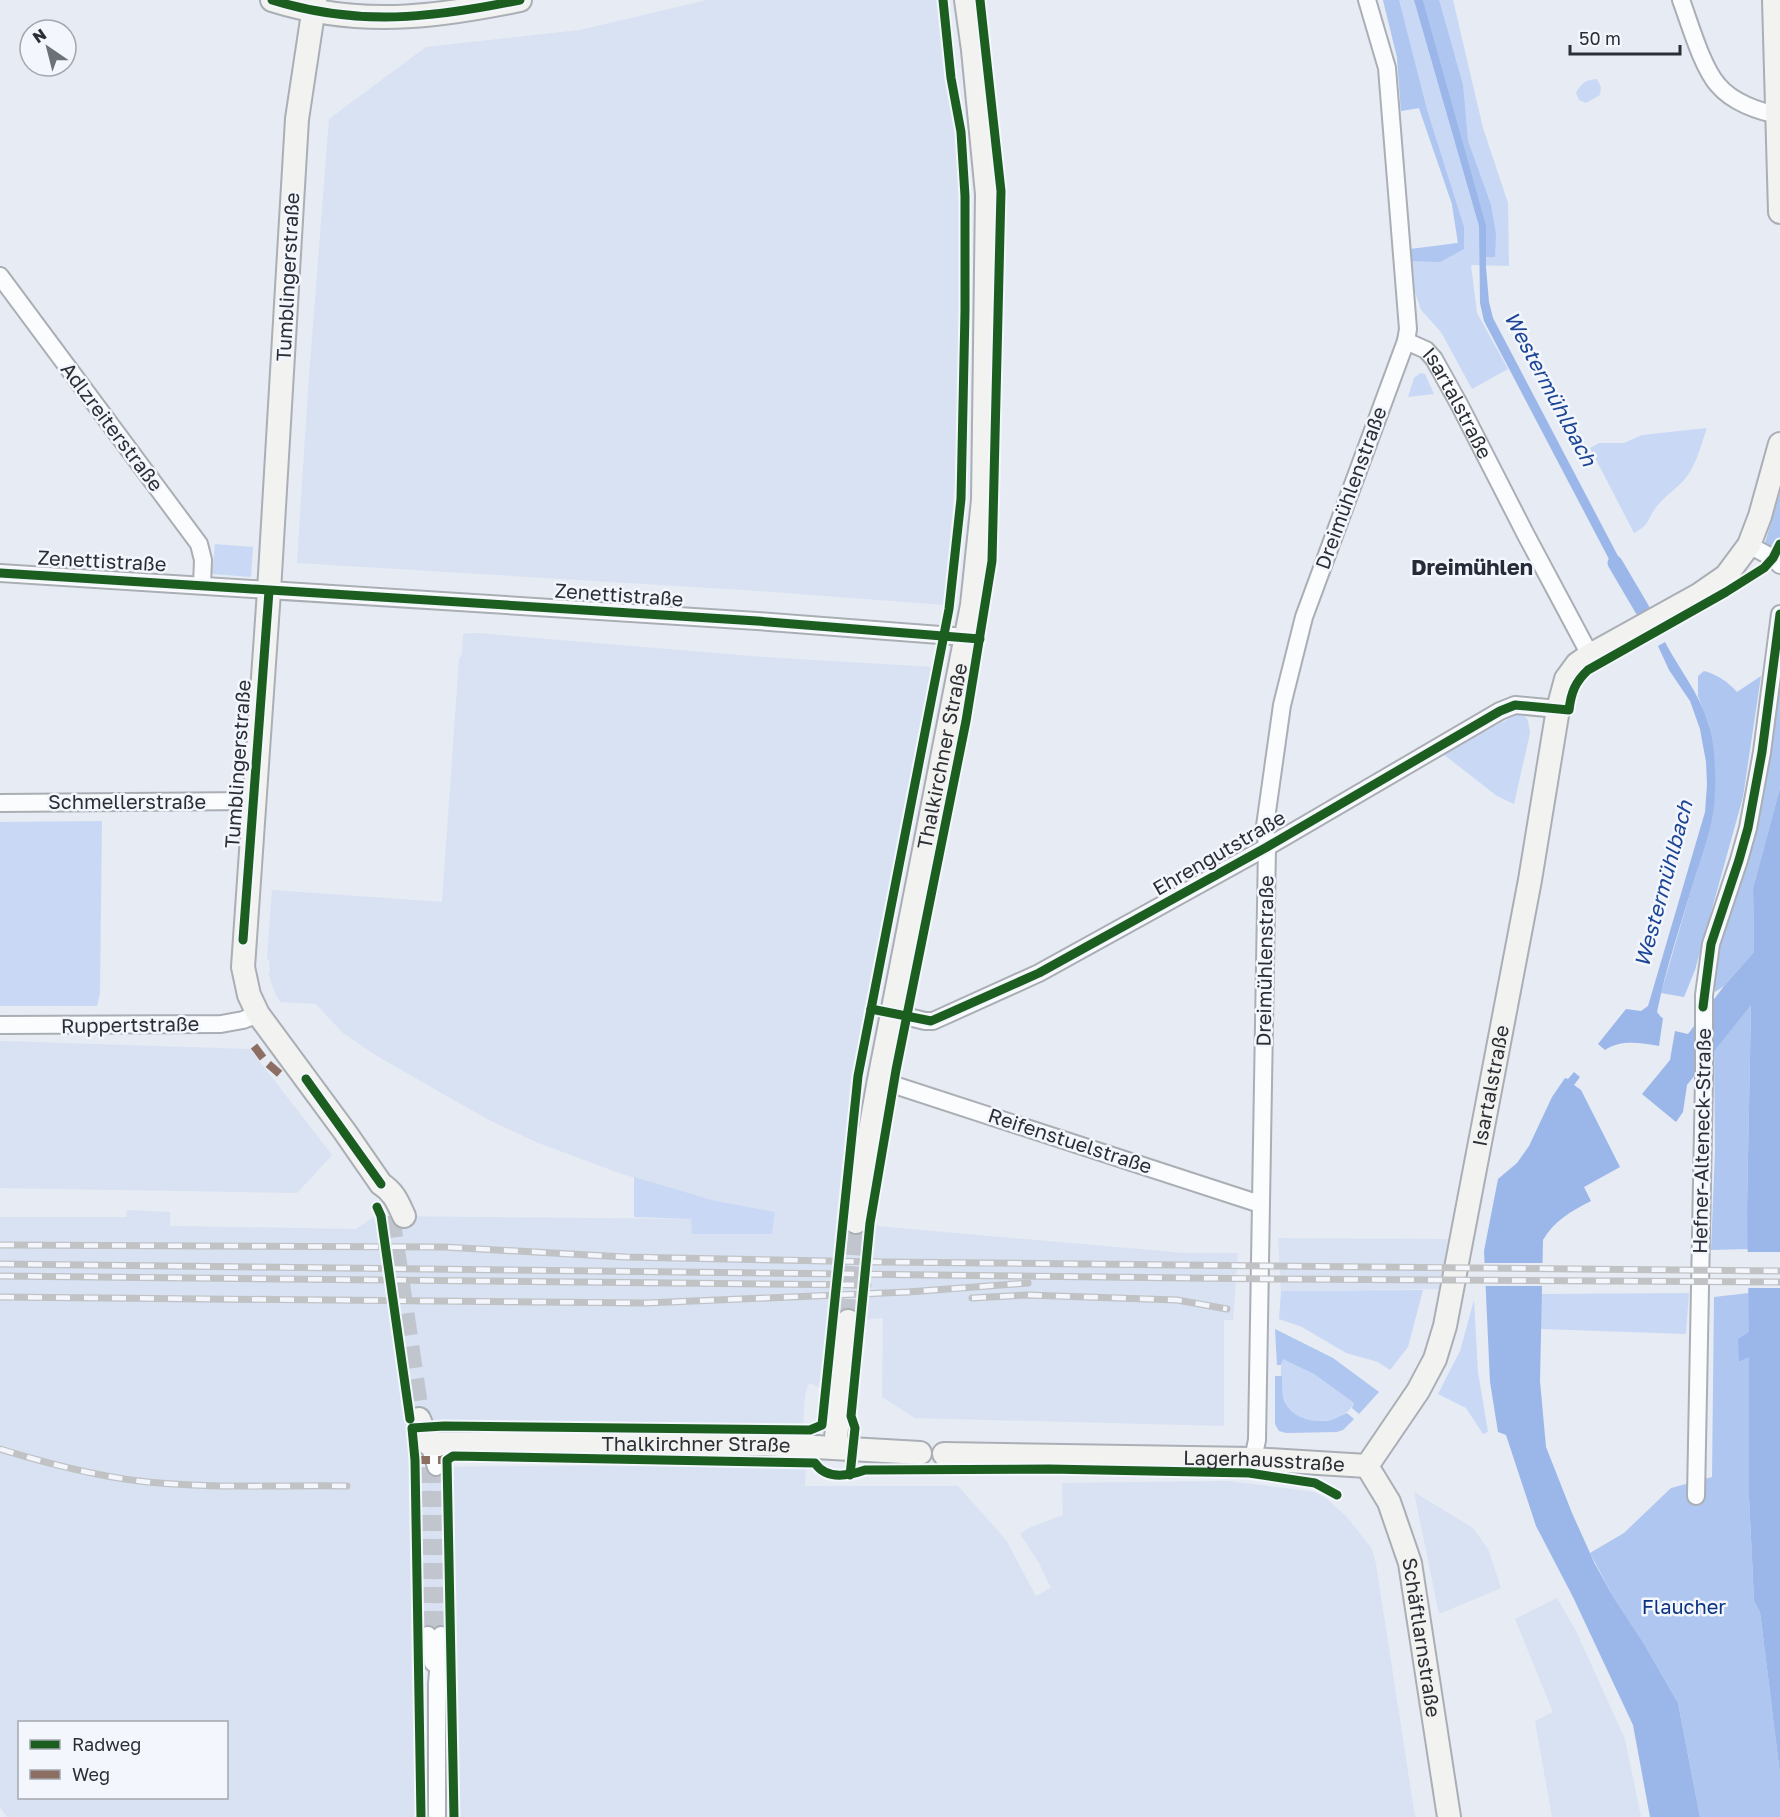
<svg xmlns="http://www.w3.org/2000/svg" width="1780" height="1817" font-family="'Golos Text',sans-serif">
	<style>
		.built { fill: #d8e2f2; fill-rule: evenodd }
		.green { fill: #c9d9f5 }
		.forest { fill: #aec6f0 }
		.water { fill: #9bb7ea }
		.pier { fill: #e6ebf4 }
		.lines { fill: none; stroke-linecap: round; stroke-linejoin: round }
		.canal { stroke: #9bb7ea; stroke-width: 15 }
		.street-tunnel { stroke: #c1c5ce; stroke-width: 16; stroke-dasharray: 16 8; stroke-linecap: butt }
		.secondary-tunnel { stroke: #c1c5ce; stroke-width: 22; stroke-dasharray: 22 11; stroke-linecap: butt }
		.street-casing { stroke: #aaaeb5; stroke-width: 20 }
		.secondary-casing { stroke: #aaaeb5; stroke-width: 26 }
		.street { stroke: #fbfcfd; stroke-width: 16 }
		.secondary { stroke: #f2f2f1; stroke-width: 22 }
		.rail-casing { stroke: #c1c2c4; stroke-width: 7 }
		.rail { stroke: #f3f6fd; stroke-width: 4.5; stroke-dasharray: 14; stroke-linecap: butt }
		.quiet { stroke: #8d6e63; stroke-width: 8; stroke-dasharray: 15 8; stroke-linecap: butt }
		.cycleway-casing { stroke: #f3f6fd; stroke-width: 13 }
		.cycleway { stroke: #1b5e20; stroke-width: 9 }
		.labels { text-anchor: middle; stroke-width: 5; stroke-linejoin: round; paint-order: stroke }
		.street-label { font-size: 20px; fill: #2b2f35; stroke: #f3f6fd }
		.park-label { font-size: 20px; fill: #0b3381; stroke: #f3f6fd }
		.water-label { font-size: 21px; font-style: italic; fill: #1c4595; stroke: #f3f6fd }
		.quarter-label { font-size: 22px; font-weight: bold; fill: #252c38; stroke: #f3f6fd }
	</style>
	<rect width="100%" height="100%" fill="#e6ebf4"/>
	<g class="built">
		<path d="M707,0H936L958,138L961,332L963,333L958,440L945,605L744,590L297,563L308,390L329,119L426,47L580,30Z"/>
		<path d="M476,633L763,657L933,667L859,1049L851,1096L836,1219L875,1224L876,1226L1185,1253H1238L1233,1320H1224V1426L915,1418L882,1397L883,1318L827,1324L819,1387L809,1383L805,1395L803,1426L406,1420L410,1467L806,1464L805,1486H958L1006,1540L1036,1596L1051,1588L1039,1563L1020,1534L1031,1527L1063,1515L1062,1483L1228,1481L1315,1492L1327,1499L1347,1517L1372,1549L1376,1564L1415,1817H459L455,1636L450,1635L416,1636L417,1817H7L0,1807V1217H126L127,1210L170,1212V1226L356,1229L375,1216L692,1219V1234H772L775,1212L712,1200L671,1189L619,1173L536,1142L487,1119L377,1056L343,1033L316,1004L280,1002L275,993L268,973H270L269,960L267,959L272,890L442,902L459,659L462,654L463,634ZM20,1722H226V1798H20Z"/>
		<path d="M0,1041L250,1049L332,1155L297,1193L0,1188Z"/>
		<path d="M1278,1238L1448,1239L1439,1289L1281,1291Z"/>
		<path d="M1414,1492L1473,1528L1488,1549L1501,1588L1439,1614Z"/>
		<path d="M1557,1598L1576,1631L1625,1739L1641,1817H1552L1535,1721L1553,1712L1515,1619Z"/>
	</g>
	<g class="green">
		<path d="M1383,0H1453L1483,128L1508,203L1509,266L1471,265L1477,313L1508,369L1472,389L1441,332L1421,310L1415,292L1411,249L1458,243L1452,204L1419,108L1401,111L1397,57Z"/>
		<path d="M1597,79L1601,87L1600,95L1586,103L1579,100L1576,93C1581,83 1585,80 1597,79Z"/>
		<path d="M1420,373L1425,374L1434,394L1408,397L1414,378Z"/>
		<path d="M1707,428C1701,445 1696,466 1684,480C1676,489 1665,496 1657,506C1646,520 1652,523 1634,533L1590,448L1599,443H1624L1642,435Z"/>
		<path d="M215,544L253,547L251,577L212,574Z"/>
		<path d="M1521,712L1528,720L1530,733L1514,804L1497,796L1443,754Z"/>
		<path d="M102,821L100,993L97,1006H0V822Z"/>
		<path d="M634,1177L712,1200L775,1212L772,1234H692L691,1219L634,1217Z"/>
		<path d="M1423,1290L1408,1347L1390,1370L1378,1362L1346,1353L1302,1327L1279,1319L1281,1291Z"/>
		<path d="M1689,1293L1686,1334L1541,1329V1294Z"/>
		<path d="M1474,1300L1478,1372L1488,1432L1483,1434L1466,1408L1438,1394L1460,1351Z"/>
		<path d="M1282,1358L1314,1374L1354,1403C1344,1425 1304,1427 1289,1409C1280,1397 1280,1372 1282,1358Z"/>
	</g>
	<g class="forest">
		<path d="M1383,0H1399L1427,110L1464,227V249L1440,262L1412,261L1411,249L1458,243L1452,204L1419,108L1401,111L1397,57Z"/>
		<path d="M1423,0H1439L1463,85L1468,141L1491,205L1496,234L1495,257H1485L1486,225Z"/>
		<path d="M1780,493V556L1764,546Z"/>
		<path d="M1704,671C1718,675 1727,681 1737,692L1761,676L1743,797L1695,970L1684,997L1661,993L1713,814L1714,761L1709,724L1698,696V676Z"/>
		<path d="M1780,677V788L1753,888L1754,952L1724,986L1715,992L1714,963L1772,738Z"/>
		<path d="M1751,1004L1747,1208L1749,1249L1711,1250L1715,1150L1714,1050Z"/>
		<path d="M1749,1293V1333L1740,1362L1749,1356V1497L1754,1601L1760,1612L1780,1774V1817H1700L1678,1703L1643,1642L1614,1598L1590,1553L1624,1533L1671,1488L1712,1477L1714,1297Z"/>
		<path d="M1275,1329L1333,1358L1379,1392L1359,1414L1352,1408L1354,1403L1314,1374L1283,1359L1281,1365H1277Z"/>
		<path d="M1275,1376H1282C1282,1383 1282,1393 1284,1400C1290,1416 1308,1422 1324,1421C1332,1421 1340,1416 1347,1413L1354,1419L1343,1430L1337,1432L1286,1433L1279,1431L1275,1424Z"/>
	</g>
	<g class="water">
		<path d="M1414,0H1423L1486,225V267L1489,302L1493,318L1629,577L1621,582L1484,321L1480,303L1479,226Z"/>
		<path d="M1665,642C1679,669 1699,693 1708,722C1716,747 1717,788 1713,814C1709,836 1701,858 1694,880C1681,924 1666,967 1657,1012L1661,1017L1663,1018L1659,1046C1640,1043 1622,1039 1605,1050L1598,1044L1626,1009L1641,1011L1648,1006L1705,812L1707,784L1706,762L1700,729L1690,701L1669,670L1658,646Z"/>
		<path d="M1780,788V1774L1760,1612L1754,1601L1749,1497V1357L1739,1362L1738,1339L1749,1332L1747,1208L1751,1005L1687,1085L1683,1112L1676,1122L1642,1094L1670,1060L1675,1031L1688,1034L1724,986L1754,952L1753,888Z"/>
		<path d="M1574,1072L1580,1077L1574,1085L1581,1090L1620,1167L1584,1187L1591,1201C1571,1211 1554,1221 1543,1240L1540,1381L1546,1447L1572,1513L1595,1564L1614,1598L1643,1642L1678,1703L1700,1817H1650L1633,1725L1573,1597L1536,1526L1506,1435L1498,1432L1490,1382L1484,1251L1498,1179L1517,1163L1529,1146L1552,1097L1565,1078L1568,1079Z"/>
	</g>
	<g class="pier">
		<rect x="1746" y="1252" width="34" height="36"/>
		<path d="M1482,1263H1545V1286H1483Z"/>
	</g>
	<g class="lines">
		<path class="canal" d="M1615,563L1642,609"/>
		<g class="street-tunnel">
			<path d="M424,1467L428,1635"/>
			<path d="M436,1467L441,1635"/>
		</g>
		<g class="secondary-tunnel">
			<path d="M389,1216L419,1419"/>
			<path d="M848,1321L856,1222"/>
		</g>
		<defs>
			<g id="street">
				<path d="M1681,0C1690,24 1702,67 1718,85C1732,102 1759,112 1780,115"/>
				<path d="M0,276L199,544L203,560L202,585"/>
				<path id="s1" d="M1406,341L1426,350L1434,359L1459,404L1526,535L1590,655"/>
				<path d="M1749,545L1773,558L1780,565"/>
				<path d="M0,573L757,621L966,637"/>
				<path d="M0,803L254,801"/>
				<path d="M892,1013L925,1021H933L1039,973L1267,847L1500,711L1515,705L1558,709"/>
				<path d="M0,1025L221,1024L243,1020L258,1014"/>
				<path d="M879,1080L1260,1204"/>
				<path d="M429,1444L436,1467"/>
				<path d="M1253,1459L1257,1440L1267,847L1265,826L1282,705L1304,617L1406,341L1408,329L1387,68L1367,0"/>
				<path d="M1696,1496L1704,1078V995L1711,944L1739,860L1748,828L1762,752L1780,614"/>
				<path d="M428,1635L433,1663"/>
				<path d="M437,1817V1684L441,1635"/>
			</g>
			<g id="secondary">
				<path d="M272,0C358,27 433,18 520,0"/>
				<path d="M315,0L297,119L269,591L243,967L249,995L258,1014L345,1132L381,1184C394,1192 398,1203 404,1216"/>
				<path d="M1774,0L1780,212"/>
				<path id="s2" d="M856,1222L866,1153L879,1080L972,605L983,500L987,194L973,50L966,0"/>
				<path d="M419,1419L429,1444"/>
				<path id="s3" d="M429,1444H763L920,1453"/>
				<path d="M835,1447L848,1321"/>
				<path id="s4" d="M944,1454L1253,1459L1367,1466"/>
				<path id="s5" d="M1367,1466L1418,1391L1435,1359L1445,1326L1530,880L1558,709L1566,679L1577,664L1590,655L1700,594L1726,576L1749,545L1760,516L1780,444"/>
				<path id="s6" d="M1367,1466L1389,1502L1410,1563L1449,1817"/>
			</g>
		</defs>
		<use href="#street" class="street-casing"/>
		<use href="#secondary" class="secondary-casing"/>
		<use href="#street" class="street"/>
		<use href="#secondary" class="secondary"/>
		<defs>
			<g id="rail">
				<path d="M0,1245L444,1247L625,1257L881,1262L1780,1271"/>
				<path d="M0,1264L1278,1279L1780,1282"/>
				<path d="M0,1276L868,1285"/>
				<path d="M0,1297L646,1303L908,1292L1028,1283"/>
				<path d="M972,1298L1027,1295L1177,1300L1227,1309"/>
				<path d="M0,1449C46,1463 92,1475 139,1481C208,1489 278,1485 347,1486"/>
			</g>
		</defs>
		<use href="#rail" class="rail-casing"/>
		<use href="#rail" class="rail"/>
		<g class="quiet">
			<path d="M254,1046L266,1062L281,1075"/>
			<path d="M415,1460H447V1466"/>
		</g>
		<defs>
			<g id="cycleway">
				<path d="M272,0C358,27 433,18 520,0"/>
				<path d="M0,573L757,621L980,639"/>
				<path d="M243,940L269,591"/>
				<path d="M1703,1007L1711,944L1739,860L1748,828L1762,752L1780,614"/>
				<path d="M871,1009L931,1021L1039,973L1267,847L1500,711L1515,705L1569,710C1571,693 1575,682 1588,670L1726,592L1764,568L1773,558L1780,544"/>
				<path d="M306,1079L381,1184"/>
				<path d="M377,1207L381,1216L410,1419"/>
				<path d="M850,1475L855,1428L851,1416L870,1223L896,1070L966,721L992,561L1001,191L980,0"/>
				<path d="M421,1817L415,1460L412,1428L444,1426L810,1430L822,1425L858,1076L949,609L961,499L965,311V196L961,132L951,78L943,0"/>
				<path d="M454,1817L447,1460L453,1456L815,1463C826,1480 848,1476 865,1470L1049,1469L1249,1473L1315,1483L1337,1495"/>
			</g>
		</defs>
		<use href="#cycleway" class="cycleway-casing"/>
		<use href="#cycleway" class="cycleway"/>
	</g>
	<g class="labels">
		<g class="street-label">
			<text transform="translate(288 277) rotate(-87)" y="7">Tumblingerstraße</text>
			<text dy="7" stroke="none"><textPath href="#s1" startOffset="84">Isartalstraße</textPath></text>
			<text transform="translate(112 427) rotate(53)" y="7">Adlzreiterstraße</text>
			<text transform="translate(1351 488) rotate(-70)" y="7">Dreimühlenstraße</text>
			<text transform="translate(102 561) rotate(3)" y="7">Zenettistraße</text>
			<text transform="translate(619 595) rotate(4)" y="7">Zenettistraße</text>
			<text dy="7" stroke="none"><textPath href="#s2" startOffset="474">Thalkirchner Straße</textPath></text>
			<text transform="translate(238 764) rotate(-86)" y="7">Tumblingerstraße</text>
			<text x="127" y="809">Schmellerstraße</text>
			<text transform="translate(1219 853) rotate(-30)" y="7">Ehrengutstraße</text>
			<text transform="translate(1265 961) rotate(-89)" y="7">Dreimühlenstraße</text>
			<text transform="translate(130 1025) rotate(-1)" y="7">Ruppertstraße</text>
			<text dy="7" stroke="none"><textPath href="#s5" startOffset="406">Isartalstraße</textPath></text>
			<text transform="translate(1070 1141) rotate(18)" y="7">Reifenstuelstraße</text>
			<text transform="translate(1702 1141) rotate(-89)" y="7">Hefner-Alteneck-Straße</text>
			<text dy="7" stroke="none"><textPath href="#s3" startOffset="267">Thalkirchner Straße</textPath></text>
			<text dy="7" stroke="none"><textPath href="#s4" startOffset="320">Lagerhausstraße</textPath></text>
			<text dy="7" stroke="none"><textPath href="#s6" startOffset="182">Schäftlarnstraße</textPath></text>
		</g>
		<g class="park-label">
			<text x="1684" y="1614">Flaucher</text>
		</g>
		<g class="water-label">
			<text transform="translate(1550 389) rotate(62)" y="7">Westermühlbach</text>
			<text transform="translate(1664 884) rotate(-75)" y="7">Westermühlbach</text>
		</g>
		<g class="quarter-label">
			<text x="1472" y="575">Dreimühlen</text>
		</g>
	</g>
	<rect x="18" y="1721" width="210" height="78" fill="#f3f6fd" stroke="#a3a6ad" stroke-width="1.5"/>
	<rect x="30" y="1740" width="30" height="9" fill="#1b5e20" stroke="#a3a6ad" stroke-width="1.5"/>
	<text x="72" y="1751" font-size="18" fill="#2b2f35">Radweg</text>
	<rect x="30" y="1770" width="30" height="9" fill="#8d6e63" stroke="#a3a6ad" stroke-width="1.5"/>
	<text x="72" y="1781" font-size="18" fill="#2b2f35">Weg</text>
	<g transform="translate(48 48) rotate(325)"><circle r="28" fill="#f3f6fd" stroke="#a3a6ad" stroke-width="1.5"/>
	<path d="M0-4.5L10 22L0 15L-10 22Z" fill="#6c7178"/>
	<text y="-9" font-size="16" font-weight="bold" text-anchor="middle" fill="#2b2f35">N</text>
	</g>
	<path d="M1570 45v9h110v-9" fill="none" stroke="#2b2f35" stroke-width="3"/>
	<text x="1579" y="45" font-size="18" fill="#2b2f35" stroke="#f3f6fd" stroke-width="4.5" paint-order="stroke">50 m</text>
</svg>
